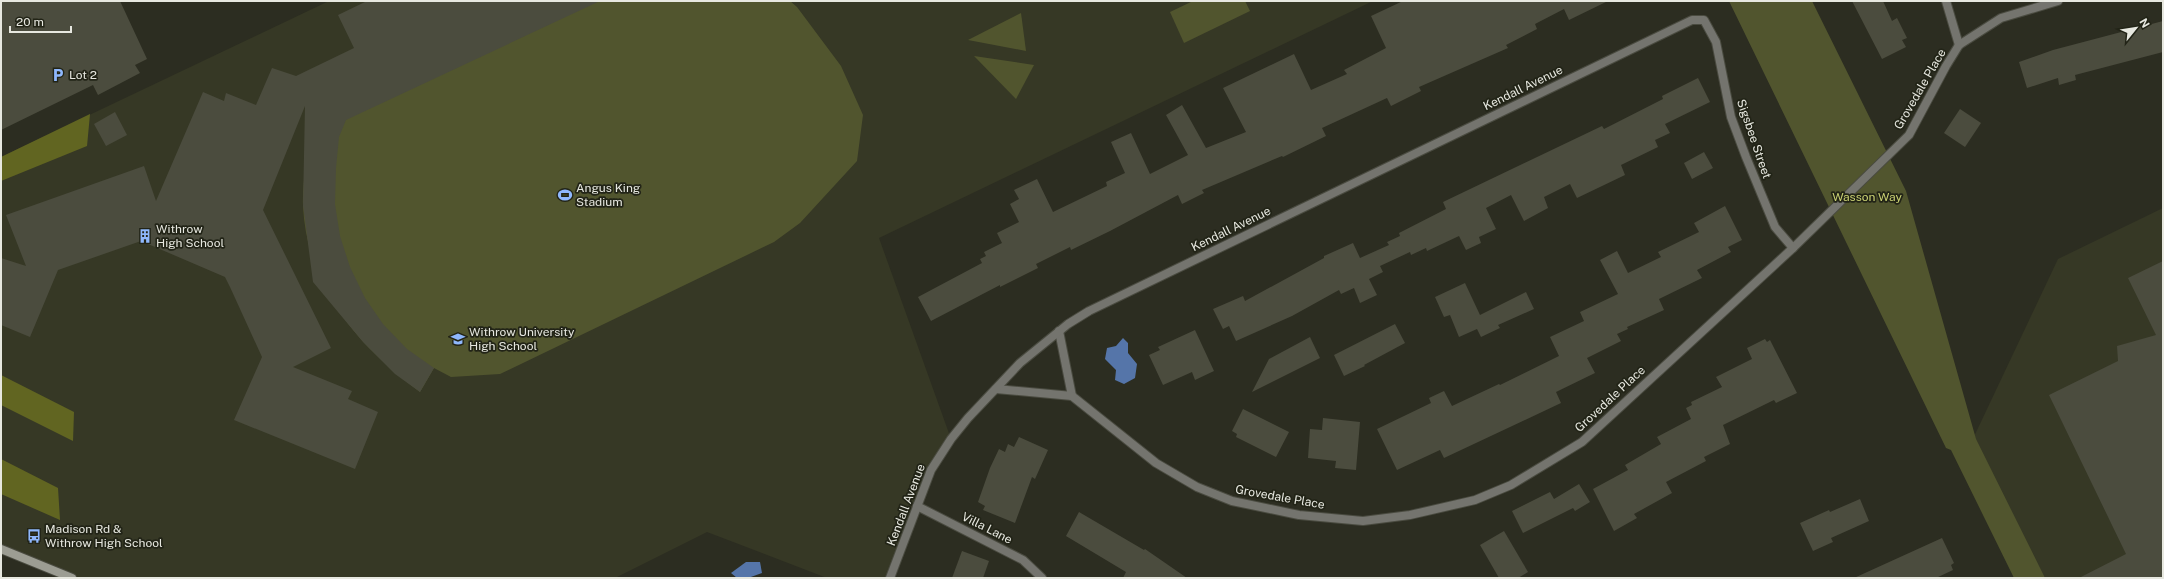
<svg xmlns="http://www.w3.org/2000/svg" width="2164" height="579" font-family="'Public Sans',sans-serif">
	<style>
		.built { fill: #363825 }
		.green { fill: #51552e }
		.forest { fill: #616521 }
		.water { fill: #5575a9 }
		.building { fill: #4b4c3e }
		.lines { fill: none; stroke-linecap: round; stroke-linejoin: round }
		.street-casing { stroke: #4a4b40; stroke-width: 10 }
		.secondary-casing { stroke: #4a4b40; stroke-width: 10 }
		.street { stroke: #74746e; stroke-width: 8 }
		.secondary { stroke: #9c9d93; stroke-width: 8 }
		.labels { text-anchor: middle; stroke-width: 3.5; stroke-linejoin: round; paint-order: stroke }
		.poi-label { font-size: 12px; fill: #e7e8e0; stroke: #222417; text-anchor: start }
		.street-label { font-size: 12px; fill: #e7e8e0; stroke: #222417 }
		.park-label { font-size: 12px; fill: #ccd374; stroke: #222417 }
	</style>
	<rect width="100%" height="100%" fill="#2c2d21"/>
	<g class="built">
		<path d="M329,1H1373L879,238L951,439L931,470L890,578H827L707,532L615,578H72L1,549V157Z"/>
		<path d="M2163,208V578H2039L1970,445L2058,259Z"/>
	</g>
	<g class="green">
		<path d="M521,1H790L797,7L841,66L863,115L857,161L800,223L774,242L500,374L451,377L434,368L420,392C358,346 307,287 303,206C302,182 308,155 310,131Z"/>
		<path d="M1193,1H1245L1250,11L1184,43L1170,12Z"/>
		<path d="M1729,1H1812L1906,191L1976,439L2045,578H2014L1951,450L1946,448Z"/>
		<path d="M1021,13L1026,51L968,40Z"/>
		<path d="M974,56L1034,65L1016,99Z"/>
	</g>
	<g class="forest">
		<path d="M90,114L87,146L1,181V157Z"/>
		<path d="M1,375L74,412L73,441L1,405Z"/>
		<path d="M1,459L58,488L60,520L1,494Z"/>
	</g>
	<g class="water">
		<path d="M1123,338L1128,343V353L1137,364L1135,378L1124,384L1115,380L1116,370L1105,359L1107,348L1116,346Z"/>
		<path d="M746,562H760L762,573L748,578H737L731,573Z"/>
	</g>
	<g class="building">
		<path d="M1,1H120L147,59L135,65L140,73L98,95L93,85L1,130Z"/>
		<path d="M367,1H600L346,120L339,137L336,168L335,204L340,236L350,267L365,298L383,324L407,349L434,368L420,392L395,374L363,342L313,282L303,205L305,106L263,210L331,348L293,367L352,391L348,399L378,412L355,469L234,420L262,357L230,287L225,277L141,241L58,270L30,337L1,325V258L26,266L6,215L144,166L156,201L203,92L224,101L226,93L256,105L272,68L296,76L354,48L338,15Z"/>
		<path d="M1403,1H1608L1569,20L1564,9L1535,24L1537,29L1506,45L1508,48L1419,87L1421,91L1391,106L1387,98L1322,128L1326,136L1283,157L1282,156L1202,190L1204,193L1182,204L1178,195L1110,231L1071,250L1070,247L1036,264L1038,268L1000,287V285L931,321L918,297L982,263L980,259L986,256L984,252L1002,243L997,233L1019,222L1010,204L1019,199L1014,190L1037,179L1053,212L1107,186L1106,182L1125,173L1111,142L1131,133L1150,174L1188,155L1166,115L1182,105L1206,148L1246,132L1223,88L1294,54L1311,90L1347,74L1344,70L1386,48L1371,16Z"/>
		<path d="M1852,1H1883L1892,21L1897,18L1907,38L1902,40L1906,47L1882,59Z"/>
		<path d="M2163,21V52L2075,75L2076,80L2059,85L2058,78L2027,88L2019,62L2053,50Z"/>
		<path d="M1698,78L1710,102L1665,124L1670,133L1655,140L1658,147L1621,165L1625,175L1577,198L1570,184L1544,197L1548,208L1524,221L1511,195L1486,208L1496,229L1479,237L1481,243L1466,250L1459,236L1427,251L1426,248L1411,255L1410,252L1380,266L1383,272L1369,279L1377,295L1360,303L1354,288L1341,294L1339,290L1292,316L1236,341L1229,326L1223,329L1213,309L1243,296L1245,301L1324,258V256L1353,243L1360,258L1389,245L1387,242L1400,236L1399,233L1446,209L1443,202L1602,126L1604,129L1663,99L1662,96Z"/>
		<path d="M1960,109L1981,123L1965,147L1944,133Z"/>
		<path d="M115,112L127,135L106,146L94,124Z"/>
		<path d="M1704,152L1713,168L1692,179L1684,163Z"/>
		<path d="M1725,206L1742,240L1728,247L1731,252L1697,270L1702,278L1659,299L1664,310L1627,327L1628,329L1617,334L1621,341L1587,358L1595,373L1556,392L1561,403L1444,458L1440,450L1397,470L1377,429L1431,403L1429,398L1444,391L1452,406L1499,384L1500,385L1559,356L1550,337L1584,321L1580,312L1618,294L1600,260L1617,251L1628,273L1661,257L1658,252L1699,232L1694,223Z"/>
		<path d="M2163,261V578H2079L2126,554L2049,395L2118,361L2117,346L2156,335L2128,278Z"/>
		<path d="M1465,283L1480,315L1526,292L1534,309L1498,325L1500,328L1481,337L1477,329L1459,337L1450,315L1444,317L1435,297Z"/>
		<path d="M1395,324L1405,343L1364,365L1365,366L1344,376L1334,355Z"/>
		<path d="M1195,330L1214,371L1195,380L1192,372L1163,385L1149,355L1160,350L1158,347Z"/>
		<path d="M1310,337L1320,358L1252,392L1269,359Z"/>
		<path d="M1765,339L1767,342L1770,340L1797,393L1776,403L1774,400L1723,425L1730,444L1704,457L1706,461L1666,482L1672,493L1634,514L1637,518L1614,531L1593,489L1628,470L1625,465L1661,444L1657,437L1691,419L1686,408L1692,405L1691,402L1722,387L1716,377L1752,359L1747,348Z"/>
		<path d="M1243,409L1289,432L1276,457L1236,437L1237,434L1232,431Z"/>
		<path d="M1323,418L1360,422L1356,470L1335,468L1336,461L1308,458L1310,429L1322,430Z"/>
		<path d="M1019,437L1048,450L1035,479L1032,477L1015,523L983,510L985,506L978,502L990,468L999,449L1005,452L1008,444L1014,447Z"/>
		<path d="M1579,484L1590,502L1575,511L1573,508L1523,533L1512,511L1550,492L1554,499Z"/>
		<path d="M1860,499L1869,521L1831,538L1833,542L1813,551L1800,523L1829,510L1830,512Z"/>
		<path d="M1079,512L1144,550L1145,549L1187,578H1123L1126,572L1066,536Z"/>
		<path d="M1504,531L1528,572L1518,578H1499L1480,545Z"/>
		<path d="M1942,538L1954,563L1951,565L1953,570L1936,578H1854Z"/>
		<path d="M962,551L989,561L983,578H952Z"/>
	</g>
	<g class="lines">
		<defs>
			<g id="street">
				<path d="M1946,1L1959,45"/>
				<path d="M1059,331L1072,396"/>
				<path d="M996,389L1072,396L1156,463L1197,487L1232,501L1299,515L1363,521L1410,515L1475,500L1511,485L1582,442L1793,248L1909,135L1946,66L1959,45L2001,18L2058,1"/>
				<path d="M917,506L1023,560L1042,578"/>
				<path d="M890,578L931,470L951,439L968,418L1020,363L1068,324L1089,311L1692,20H1704L1716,42L1731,117L1746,157L1775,227L1793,248"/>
			</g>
			<path id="secondary" d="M1,549L72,578"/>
		</defs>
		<use href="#street" class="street-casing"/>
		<use href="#secondary" class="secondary-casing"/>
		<use href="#street" class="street"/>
		<use href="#secondary" class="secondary"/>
	</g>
	<defs>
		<symbol id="parking-bare" viewBox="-9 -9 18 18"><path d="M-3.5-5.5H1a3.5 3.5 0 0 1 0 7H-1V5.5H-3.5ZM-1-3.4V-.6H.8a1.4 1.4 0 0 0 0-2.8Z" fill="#8fb8fd" stroke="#222417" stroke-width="2.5" paint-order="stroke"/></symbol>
		<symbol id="stadium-bare" viewBox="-9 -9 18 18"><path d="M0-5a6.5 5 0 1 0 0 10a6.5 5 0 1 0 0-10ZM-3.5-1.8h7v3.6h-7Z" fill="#8fb8fd" stroke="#222417" stroke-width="2.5" paint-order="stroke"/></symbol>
		<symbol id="building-bare" viewBox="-9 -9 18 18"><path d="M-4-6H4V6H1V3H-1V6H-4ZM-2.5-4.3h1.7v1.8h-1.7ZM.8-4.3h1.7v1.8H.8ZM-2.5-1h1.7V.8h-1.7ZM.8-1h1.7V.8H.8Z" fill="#8fb8fd" stroke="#222417" stroke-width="2.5" paint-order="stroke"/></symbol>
		<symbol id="school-bare" viewBox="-9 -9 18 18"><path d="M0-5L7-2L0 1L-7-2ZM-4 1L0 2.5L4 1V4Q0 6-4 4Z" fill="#8fb8fd" stroke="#222417" stroke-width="2.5" paint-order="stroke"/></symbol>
		<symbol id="bus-bare" viewBox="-9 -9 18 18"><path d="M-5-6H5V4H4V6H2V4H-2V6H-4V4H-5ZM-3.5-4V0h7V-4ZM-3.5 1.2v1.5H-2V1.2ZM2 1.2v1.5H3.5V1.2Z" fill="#8fb8fd" stroke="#222417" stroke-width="2.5" paint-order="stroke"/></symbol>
	</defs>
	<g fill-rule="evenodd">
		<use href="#parking-bare" x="48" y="65" width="20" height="20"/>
		<use href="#stadium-bare" x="555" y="185" width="20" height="20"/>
		<use href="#building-bare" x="135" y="226" width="20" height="20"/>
		<use href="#school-bare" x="448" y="329" width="20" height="20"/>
		<use href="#bus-bare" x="24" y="526" width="20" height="20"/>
	</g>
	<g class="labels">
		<g class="poi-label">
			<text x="69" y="79">Lot 2</text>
			<text x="576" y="192">Angus King<tspan x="576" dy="14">Stadium</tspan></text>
			<text x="156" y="233">Withrow<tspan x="156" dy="14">High School</tspan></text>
			<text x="469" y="336">Withrow University<tspan x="469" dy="14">High School</tspan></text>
			<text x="45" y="533">Madison Rd &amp;<tspan x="45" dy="14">Withrow High School</tspan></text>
		</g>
		<g class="street-label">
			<text transform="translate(1523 88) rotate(-26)" y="4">Kendall Avenue</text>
			<text transform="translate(1920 89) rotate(-60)" y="4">Grovedale Place</text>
			<text transform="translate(1754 139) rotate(71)" y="4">Sigsbee Street</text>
			<text transform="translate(1231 229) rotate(-26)" y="4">Kendall Avenue</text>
			<text transform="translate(1610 399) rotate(-43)" y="4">Grovedale Place</text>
			<text transform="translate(1280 497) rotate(10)" y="4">Grovedale Place</text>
			<text transform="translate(906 505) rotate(-69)" y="4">Kendall Avenue</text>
			<text transform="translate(987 528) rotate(27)" y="4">Villa Lane</text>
		</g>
		<g class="park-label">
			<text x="1867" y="201">Wasson Way</text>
		</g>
	</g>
	<rect width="2164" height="579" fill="none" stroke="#e7e8e0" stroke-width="4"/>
	<g transform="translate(2136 28) rotate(60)" stroke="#222417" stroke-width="3" paint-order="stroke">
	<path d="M0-3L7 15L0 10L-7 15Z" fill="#e7e8e0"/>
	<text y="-6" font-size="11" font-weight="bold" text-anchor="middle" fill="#e7e8e0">N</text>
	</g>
	<path d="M10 26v6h61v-6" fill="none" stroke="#e7e8e0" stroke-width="2"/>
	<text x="16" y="26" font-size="12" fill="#e7e8e0" stroke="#222417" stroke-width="3" paint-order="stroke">20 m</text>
</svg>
